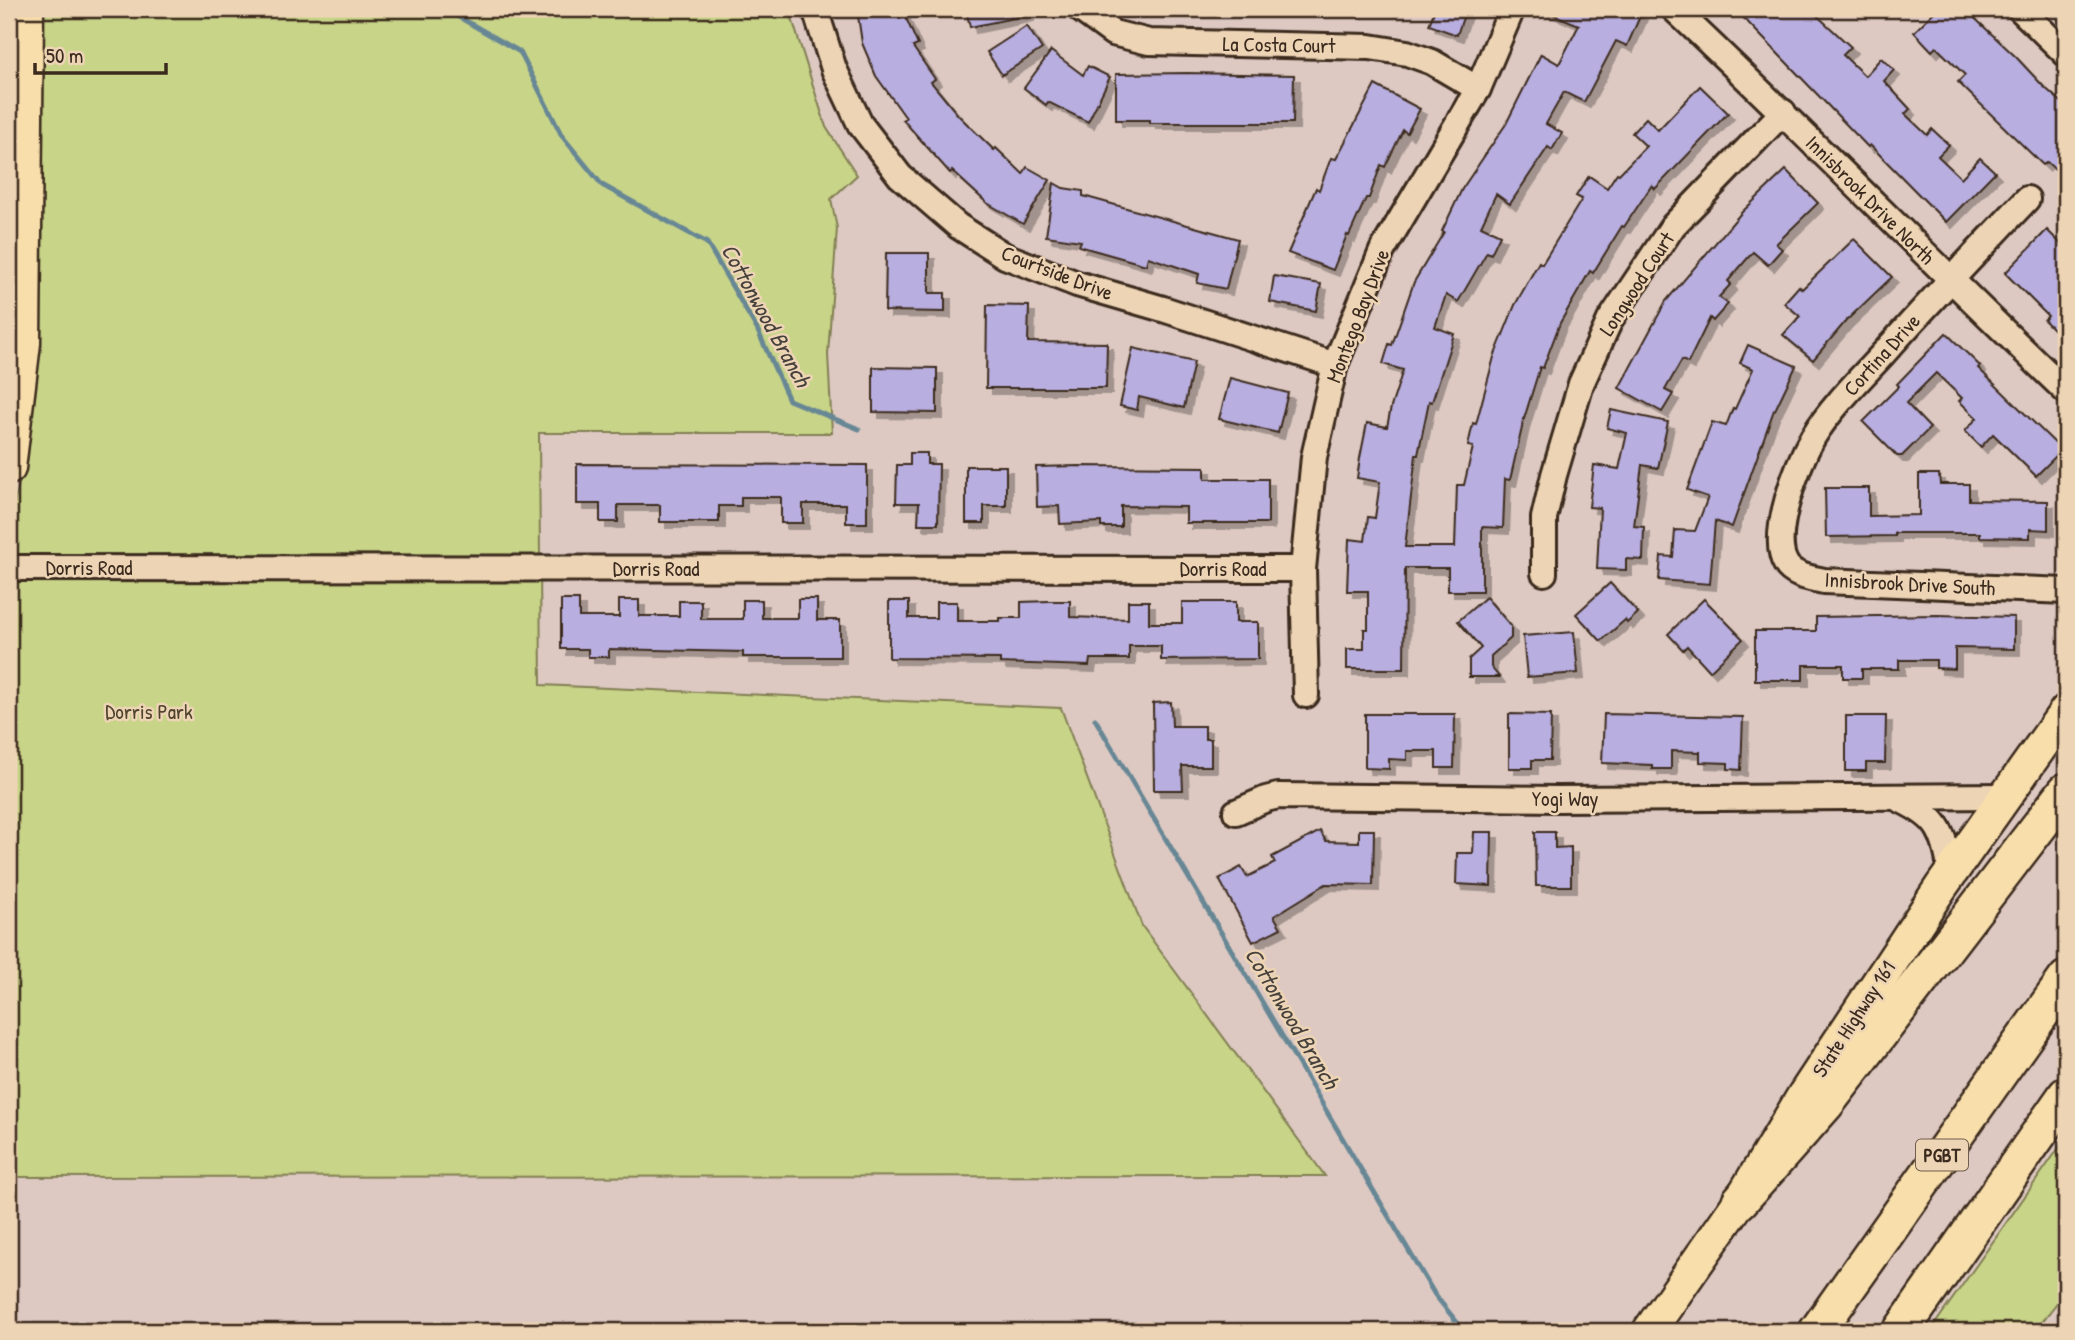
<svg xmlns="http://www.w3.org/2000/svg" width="2075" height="1340" font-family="'Patrick Hand',sans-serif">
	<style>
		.green { fill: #c8d488; stroke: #827f53; stroke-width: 2 }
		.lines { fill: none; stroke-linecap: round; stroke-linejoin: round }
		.stream { stroke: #678795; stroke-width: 5 }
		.building { fill: #b8aedf; stroke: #3b2a1e; stroke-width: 2; filter: url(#shadow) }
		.minor-casing { stroke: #3b2a1e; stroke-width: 30 }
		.major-casing { stroke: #3b2a1e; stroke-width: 37 }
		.highway-casing { stroke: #3b2a1e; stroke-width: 40 }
		.minor { stroke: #edd4b5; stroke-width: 24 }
		.major { stroke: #f8deab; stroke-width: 32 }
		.highway { stroke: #f8deab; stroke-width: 35 }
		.labels { text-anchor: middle; stroke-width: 5; stroke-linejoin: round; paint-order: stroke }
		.shield { fill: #edd4b5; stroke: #705d4b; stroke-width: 2 }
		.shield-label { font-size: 19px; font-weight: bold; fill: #3b2a1e }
		.street-label { font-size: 21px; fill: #3b2a1e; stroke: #edd4b5 }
		.park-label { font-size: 21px; fill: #50442e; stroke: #edd4b5 }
		.water-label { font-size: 23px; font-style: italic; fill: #46413c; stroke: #edd4b5 }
	</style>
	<defs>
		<filter id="shadow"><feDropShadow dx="6" dy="6" stdDeviation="0" flood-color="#0004"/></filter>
	</defs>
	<rect width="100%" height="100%" fill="#ddc9c2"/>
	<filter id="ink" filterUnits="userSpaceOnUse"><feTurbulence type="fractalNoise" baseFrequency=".0143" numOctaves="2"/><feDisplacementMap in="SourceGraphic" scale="14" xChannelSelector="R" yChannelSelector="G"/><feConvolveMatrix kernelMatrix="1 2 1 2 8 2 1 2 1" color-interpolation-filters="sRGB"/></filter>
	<g filter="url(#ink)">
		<g class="green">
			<path d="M38,9H789L826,127L857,175L831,199L837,228L828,354L832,433H539L541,685L1061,708L1142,926L1325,1176L9,1177V524L25,460Z"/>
			<path d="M2066,1138V1291L2035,1331H1930Z"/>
		</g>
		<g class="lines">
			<g class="stream">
				<path d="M445,9L520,52L562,136L602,185L707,243L757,329L789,400L859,429"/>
				<path d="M1095,719L1435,1295L1464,1331"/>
			</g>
		</g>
		<g class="building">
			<path d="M857,9H902L918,45L913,47L935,79L931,82L958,115L994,150L996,148L1023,174L1027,167L1050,180L1023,224L987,203L952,171L950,173L903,120L906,118L876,76L862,43Z"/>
			<path d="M966,9H1027L1028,15L970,27Z"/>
			<path d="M1435,9H1466L1457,35L1429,25Z"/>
			<path d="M1540,9H1628L1641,14L1627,46L1616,41L1584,102L1564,92L1546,124L1562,133L1552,150L1548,147L1510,204L1496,194L1481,226L1500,235L1491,254L1487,252L1458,302L1446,295L1435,327L1454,334L1432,402L1429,401L1418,455H1416L1405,547H1455L1457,485H1464L1473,447L1468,446L1473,423L1476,424L1494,357L1515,305L1539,262L1542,264L1582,199L1576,196L1589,176L1607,188L1617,173L1619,174L1646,146L1632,133L1646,118L1658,130L1700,86L1728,113L1655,189L1652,185L1624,227L1622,226L1593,273L1590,271L1560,323L1543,368L1540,367L1524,419L1510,480L1505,479L1503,528L1482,527V591H1448V568H1405L1404,669H1347V649H1364V629H1368V591H1347L1349,539L1365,541L1368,517L1375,518L1380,482L1357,478L1360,458L1367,423L1387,427L1391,407L1403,370L1383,364L1389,344L1392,345L1414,282L1444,232L1442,231L1462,189L1506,124L1541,54L1559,64L1579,25Z"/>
			<path d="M1735,9H1810L1851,47L1843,55L1865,76L1881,58L1894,70L1884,81L1910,109L1905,114L1927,135L1932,129L1949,145L1938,156L1961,178L1980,158L1995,172L1946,222L1870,145L1868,147Z"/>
			<path d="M1937,9H1965L2016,57L2043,86L2066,106V180L2047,162L2043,165L1958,82L1965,75L1936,47L1932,51L1914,32Z"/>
			<path d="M1027,26L1042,49L1002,75L987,52Z"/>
			<path d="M1051,51L1083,75L1088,66L1110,77L1088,122L1048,102L1046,105L1024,88Z"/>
			<path d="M1187,73L1294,75L1293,123H1150V120H1116V74Z"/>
			<path d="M1375,85L1420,109L1407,133L1403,130L1385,167L1381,165L1369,198H1366L1349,236L1347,235L1333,270L1288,253L1316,188L1319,190L1331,158L1336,159Z"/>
			<path d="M1786,170L1818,203L1776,244L1782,249L1768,265L1753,252L1728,281L1731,284L1719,297L1728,304L1713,321L1710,318L1688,363L1682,360L1665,390L1673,394L1662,412L1619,388L1666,301L1741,213Z"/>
			<path d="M1054,183L1063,188L1083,191V196L1238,239L1226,289L1197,283L1199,274L1148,257L1146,265L1079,246L1081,241L1046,236Z"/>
			<path d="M2047,230L2066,249V342L2044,320L2048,316L2005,273Z"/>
			<path d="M1854,239L1892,277L1846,321L1813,360L1783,335L1800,316L1784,303L1799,286L1802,289Z"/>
			<path d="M886,253H929V293H945V312L885,311Z"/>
			<path d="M1274,276L1321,284L1316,311L1270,302Z"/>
			<path d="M987,305L1029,306L1028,342L1107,343L1106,388H986Z"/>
			<path d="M1946,333L1980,366L1978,368L2062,450L2036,476L1993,434L1981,447L1965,431L1977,418L1959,401L1962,398L1936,373L1906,403L1930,428L1902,456H1897L1863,422L1899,386L1897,384Z"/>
			<path d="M1748,345L1796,366L1775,410H1774L1732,527L1715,521L1710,584L1659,580L1661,556L1673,557L1675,530L1695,531L1708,497L1687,490L1712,422L1726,426L1733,408L1735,409L1753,369L1740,363Z"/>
			<path d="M1133,348L1194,362L1184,408L1139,397L1137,410L1120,406Z"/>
			<path d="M873,367L937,368V413L873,412Z"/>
			<path d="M1230,378L1288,393L1278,433L1219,419Z"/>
			<path d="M1611,410L1668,422L1658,468L1642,465L1634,526L1644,527L1643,560L1626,559V570L1597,569L1600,508L1589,507L1594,465L1619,469L1627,433L1607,428Z"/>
			<path d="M910,453H927V464H939L938,524H918L919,503H896L897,465H910Z"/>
			<path d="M577,464L867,465V523H846V504H803V523H781V497H741V506H719V522H660V505H618V522H600V504H577Z"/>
			<path d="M966,466H1006V506H984V523H966Z"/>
			<path d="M1078,466L1205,467V479H1268V523H1186V507L1121,506V527H1101V522L1060,524L1059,506L1037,507L1036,467Z"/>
			<path d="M1919,474H1939L1940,484H1969V500L2048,501V530L2030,529V538L1980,537V533H1895V536L1826,537L1825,488H1869V516L1919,515Z"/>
			<path d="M1610,583L1638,613L1627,623L1625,620L1601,641L1576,614Z"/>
			<path d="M1486,597L1511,626V638L1491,656V667L1499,677H1469V659L1481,648L1458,621Z"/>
			<path d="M798,599H817V620H840V657H743V652L609,649V657H588V649H561V600H579V617H619V600H639V616H679V601H701V619H743V600H762V618H798Z"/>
			<path d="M1704,599L1743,639L1710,671L1687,646L1683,650L1668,634Z"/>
			<path d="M889,601H909V618H936V602H957V621H1000V618H1021V602L1049,601H1070V617L1128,619V601H1149V623H1182V602H1236V622H1258V659L1161,660V646H1129V659H1090L1089,666L1000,663V659L889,658Z"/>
			<path d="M1937,615L2014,617V649L1955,648V669L1936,668V660H1899V669H1862V678H1843V665H1803V680H1755V631H1816V617Z"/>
			<path d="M1574,632L1578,673L1527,677L1523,636Z"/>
			<path d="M1171,702L1172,726H1205V739H1211V766H1182L1183,790H1154L1153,703Z"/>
			<path d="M1365,714H1455L1454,768H1436V751H1407V760L1389,759V769L1365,768Z"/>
			<path d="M1509,714L1551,715L1550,760H1532V768H1509Z"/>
			<path d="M1604,714L1743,717L1741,770L1728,769V763L1700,762V752L1671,751V769H1652V765L1602,763Z"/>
			<path d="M1846,716H1886L1885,763H1866V771H1846Z"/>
			<path d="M1359,830H1374L1373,885L1326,884L1274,916L1281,928L1253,942L1219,879L1241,867L1247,877L1275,863L1272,857L1320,831L1326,841L1359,842Z"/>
			<path d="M1474,832H1492L1491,886L1456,884L1457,853H1473Z"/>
			<path d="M1535,832H1555V848L1571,847V886H1536Z"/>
		</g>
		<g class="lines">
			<defs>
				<g id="minor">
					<path d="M815,9L834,69L860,124L900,176L958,226L1005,256L1077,284L1163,309L1335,365"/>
					<path d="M1080,9L1113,33L1149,42L1370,47L1407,53L1432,62L1478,89"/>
					<path d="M1674,9C1807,134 1934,265 2066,391"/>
					<path d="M2020,9L2066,54"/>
					<path d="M2027,199C1978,251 1929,302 1882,355C1859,380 1830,409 1813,437C1798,463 1769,536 1786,564C1793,576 1811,578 1824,581L2066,591"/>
					<path d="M9,568L1303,569"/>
					<path d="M1544,573V518L1554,475L1581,384L1610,320L1673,226L1783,112"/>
					<path d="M1306,695L1303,569L1314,457L1335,365L1382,251L1478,89L1512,9"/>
					<path d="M1897,798C1938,817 1943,828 1951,872"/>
					<path d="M1236,812L1266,799L1278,796L1558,799L2006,796"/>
				</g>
				<g id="major">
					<path d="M9,468L24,343L27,9"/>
					<path d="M1649,1331L1740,1201L1802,1098L1941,887L2066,711"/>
				</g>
				<g id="highway">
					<path d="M1740,1201L1825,1105L2066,791"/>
					<path d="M1817,1331L2066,979"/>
					<path d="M1901,1331L2066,1095"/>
				</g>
			</defs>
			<use href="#minor" class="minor-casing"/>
			<use href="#major" class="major-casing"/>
			<use href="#highway" class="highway-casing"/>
			<use href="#minor" class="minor"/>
			<use href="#major" class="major"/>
			<use href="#highway" class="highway"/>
		</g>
	</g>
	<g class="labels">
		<rect class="shield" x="1916" y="1139.5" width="52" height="31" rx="5"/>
		<g class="shield-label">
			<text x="1942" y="1162">PGBT</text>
		</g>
		<g class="street-label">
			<text transform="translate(1279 45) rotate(1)" y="7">La Costa Court</text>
			<text transform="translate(1870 200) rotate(45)" y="7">Innisbrook Drive North</text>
			<text transform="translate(1057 273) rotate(21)" y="7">Courtside Drive</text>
			<text transform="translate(1637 284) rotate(-57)" y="7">Longwood Court</text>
			<text transform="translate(1358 316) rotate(-69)" y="7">Montego Bay Drive</text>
			<text transform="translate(1882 355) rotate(-48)" y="7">Cortina Drive</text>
			<text x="89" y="575">Dorris Road</text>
			<text x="656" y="576">Dorris Road</text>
			<text x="1223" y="576">Dorris Road</text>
			<text transform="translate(1910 584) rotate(3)" y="7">Innisbrook Drive South</text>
			<text x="1565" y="806">Yogi Way</text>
			<text transform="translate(1854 1019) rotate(-57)" y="7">State Highway 161</text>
		</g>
		<g class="park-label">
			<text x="149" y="719">Dorris Park</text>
		</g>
		<g class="water-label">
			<text transform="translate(766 315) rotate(61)" y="8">Cottonwood Branch</text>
			<text transform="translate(1292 1018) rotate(59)" y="8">Cottonwood Branch</text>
		</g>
	</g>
	<rect width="2075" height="1340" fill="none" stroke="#edd4b5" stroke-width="35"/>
	<rect x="18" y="18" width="2040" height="1305" fill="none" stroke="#3b2a1e" stroke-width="2.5" filter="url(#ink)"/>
	<path d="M35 63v10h131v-10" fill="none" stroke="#3b2a1e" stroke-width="3.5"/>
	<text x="46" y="63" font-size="21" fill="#3b2a1e" stroke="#edd4b5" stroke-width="5" paint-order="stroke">50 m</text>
</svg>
